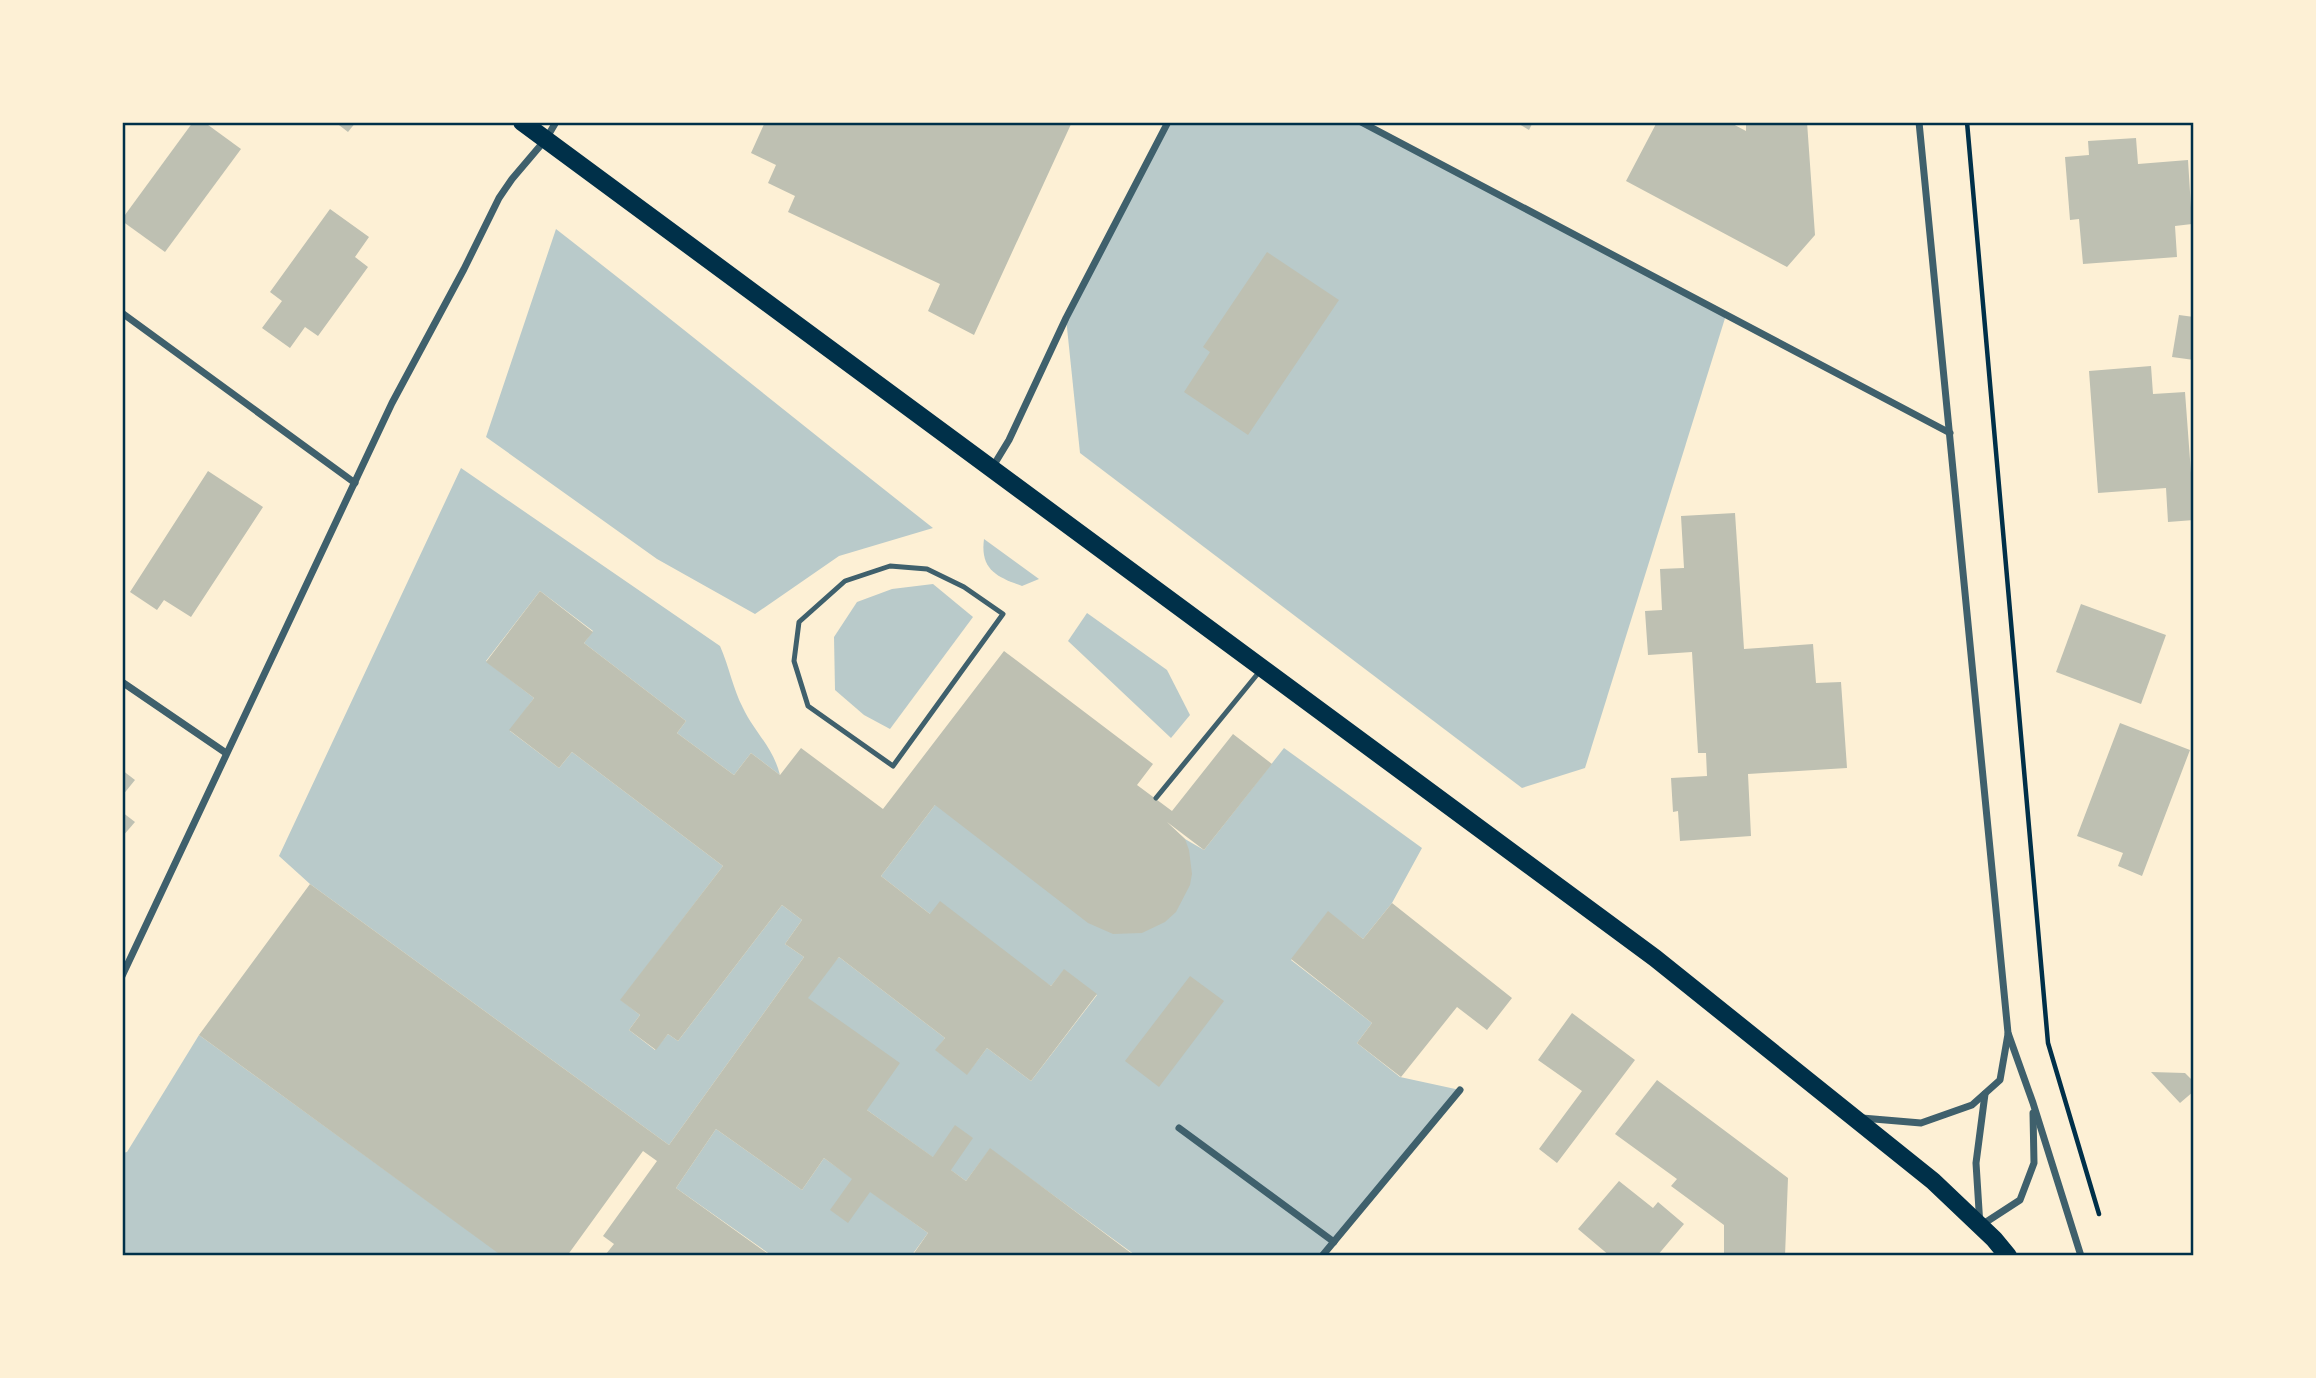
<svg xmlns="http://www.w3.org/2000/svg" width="2316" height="1378" font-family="'Titillium Web',sans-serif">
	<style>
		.green { fill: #b9caca }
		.building { fill: #bec0b2 }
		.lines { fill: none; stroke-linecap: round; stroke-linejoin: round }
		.path { stroke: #003049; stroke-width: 4.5 }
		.service { stroke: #3f606c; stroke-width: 5 }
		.minor { stroke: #3f606c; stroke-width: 7 }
		.primary { stroke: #003049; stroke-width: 18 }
		.neatline { fill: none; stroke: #003049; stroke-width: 2.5 }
	</style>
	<rect width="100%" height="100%" fill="#fdf0d5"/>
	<g class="green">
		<path d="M1168,122L1361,123L1726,315L1585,768L1522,788L1080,453L1066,318Z"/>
		<path d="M556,229C683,328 807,429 933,528L839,556L755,614L657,559L486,437Z"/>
		<path d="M461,468L720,646C729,666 733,689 743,708C755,733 773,747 780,775L751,753L734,775L677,733L686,721L584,643L593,631L540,591L486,661L534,698L510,731L559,768L572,752L723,866L621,1000L640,1015L629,1030L655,1050L668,1034L678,1041L782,905L802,920L785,944L804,957L669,1145L310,884L279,856Z"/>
		<path d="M984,539L1039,579L1022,586C996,577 980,569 984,539Z"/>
		<path d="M933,584L973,617L890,729L864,715L835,690L834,637L857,602L892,589Z"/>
		<path d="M1087,613L1167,670L1190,715L1171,738L1068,641Z"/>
		<path d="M1284,748L1422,848L1392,903L1363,939L1328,912L1291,960L1372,1023L1357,1043L1400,1077L1460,1090L1322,1255H1135L990,1149L966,1181L867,1110L801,999L839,957L945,1038L936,1050L967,1074L987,1048L1031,1081L1097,995L1064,970L1051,986L930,914L881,876L935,805L1132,792L1185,839L1204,850Z"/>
		<path d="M199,1035L502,1255H123L122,1153L127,1152Z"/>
		<path d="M716,1129L802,1190L824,1158L928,1233L912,1255H771L676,1188Z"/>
	</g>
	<g class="building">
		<path d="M193,122H204L241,149L165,252L122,221V219Z"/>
		<path d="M335,122H356L348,132Z"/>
		<path d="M765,122H1072L974,335L928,311L940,284L788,212L795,196L768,183L776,165L751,153Z"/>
		<path d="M1516,122H1533L1529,130Z"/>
		<path d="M1657,122H1729L1746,131V122H1807L1815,235L1787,267L1626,181Z"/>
		<path d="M2136,138L2138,164L2188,160L2192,224L2175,226L2177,257L2083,264L2079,219L2070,220L2065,157L2089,155L2088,141Z"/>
		<path d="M330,209L369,237L355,257L368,267L318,336L305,327L290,348L262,328L282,301L270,292Z"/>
		<path d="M1267,252L1339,300L1248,435L1184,392L1210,352L1203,347Z"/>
		<path d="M2179,315L2194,317V360L2172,357Z"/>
		<path d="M2151,366L2153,394L2185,392L2191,473H2194V520L2168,522L2166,488L2098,493L2089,371Z"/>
		<path d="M208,471L263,507L191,617L164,600L157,610L130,592Z"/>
		<path d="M1735,513L1744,649L1813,644L1816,683L1841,682L1847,768L1748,774L1751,836L1680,841L1678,811L1673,812L1671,778L1707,776L1706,753H1698L1692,652L1648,655L1645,611L1662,610L1660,569L1684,568L1681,516Z"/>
		<path d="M540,591L593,632L584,643L686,721L677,733L734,775L751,753L780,775L801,748L883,809L1004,651L1153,764L1137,785L1172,811L1233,734L1272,764L1204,850L1167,822L1185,839L1189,850L1192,874L1190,885L1176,912L1165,922L1142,933L1113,934L1088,923L935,805L881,876L930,914L940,901L1051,986L1064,969L1097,994L1031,1081L987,1048L967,1075L935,1050L945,1038L839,957L808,998L900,1063L867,1110L933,1157L955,1125L973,1138L951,1170L966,1181L990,1148L1135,1256H912L928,1233L870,1192L848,1223L830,1210L852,1179L824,1158L802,1190L716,1129L676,1188L771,1256L606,1254L614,1244L603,1236L657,1161L643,1151L567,1256H502L199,1035L310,884L669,1145L804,957L785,944L802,920L782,905L678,1041L668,1034L656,1050L629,1030L640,1015L620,1000L723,866L572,752L559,768L509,730L534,698L486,662Z"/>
		<path d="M2081,604L2166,635L2141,704L2056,672Z"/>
		<path d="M2120,723L2190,750L2142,876L2118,866L2123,853L2077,836Z"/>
		<path d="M122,770L135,780L122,796Z"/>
		<path d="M122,812L135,822L122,837Z"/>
		<path d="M1392,903L1512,998L1487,1030L1457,1007L1401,1077L1357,1043L1372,1023L1291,959L1328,911L1363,939Z"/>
		<path d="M1190,976L1224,1001L1159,1087L1125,1061Z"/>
		<path d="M1572,1013L1635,1060L1557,1163L1539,1149L1582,1091L1538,1060Z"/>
		<path d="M2151,1072L2185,1073L2194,1082V1091L2180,1103Z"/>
		<path d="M1657,1080L1788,1178L1785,1256H1724V1225L1671,1186L1677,1179L1615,1134Z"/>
		<path d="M1619,1181L1653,1208L1658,1202L1684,1224L1657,1256H1610L1578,1229Z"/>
	</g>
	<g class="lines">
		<path class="path" d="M1967,122L2048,1043L2099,1214"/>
		<g class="service">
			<path d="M890,566L927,569L964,587L1003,614L893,766L808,706L794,661L799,622L845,581Z"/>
			<path d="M1156,798L1260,671"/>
		</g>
		<g class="minor">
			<path d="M1361,122L1950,433"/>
			<path d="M1919,122L2008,1033L2033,1103L2081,1256"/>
			<path d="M122,313L355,483"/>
			<path d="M992,468L1009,440L1066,318L1168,122"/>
			<path d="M122,682L226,753"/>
			<path d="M122,976L392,403L464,269L499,198L512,179L546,139L556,122"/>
			<path d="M1985,1094L1976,1163L1980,1226L2020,1200L2034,1163L2033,1113"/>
			<path d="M1862,1118L1921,1123L1972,1105L2000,1080L2008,1034"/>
			<path d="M1179,1128L1334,1242"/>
			<path d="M1322,1256L1460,1090"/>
		</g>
		<path class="primary" d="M522,122L1655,958L1933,1181L1994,1239L2008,1256"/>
	</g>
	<rect width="2316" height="1378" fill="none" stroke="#fdf0d5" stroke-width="248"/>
	<rect x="124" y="124" width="2068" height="1130" class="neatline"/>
</svg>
